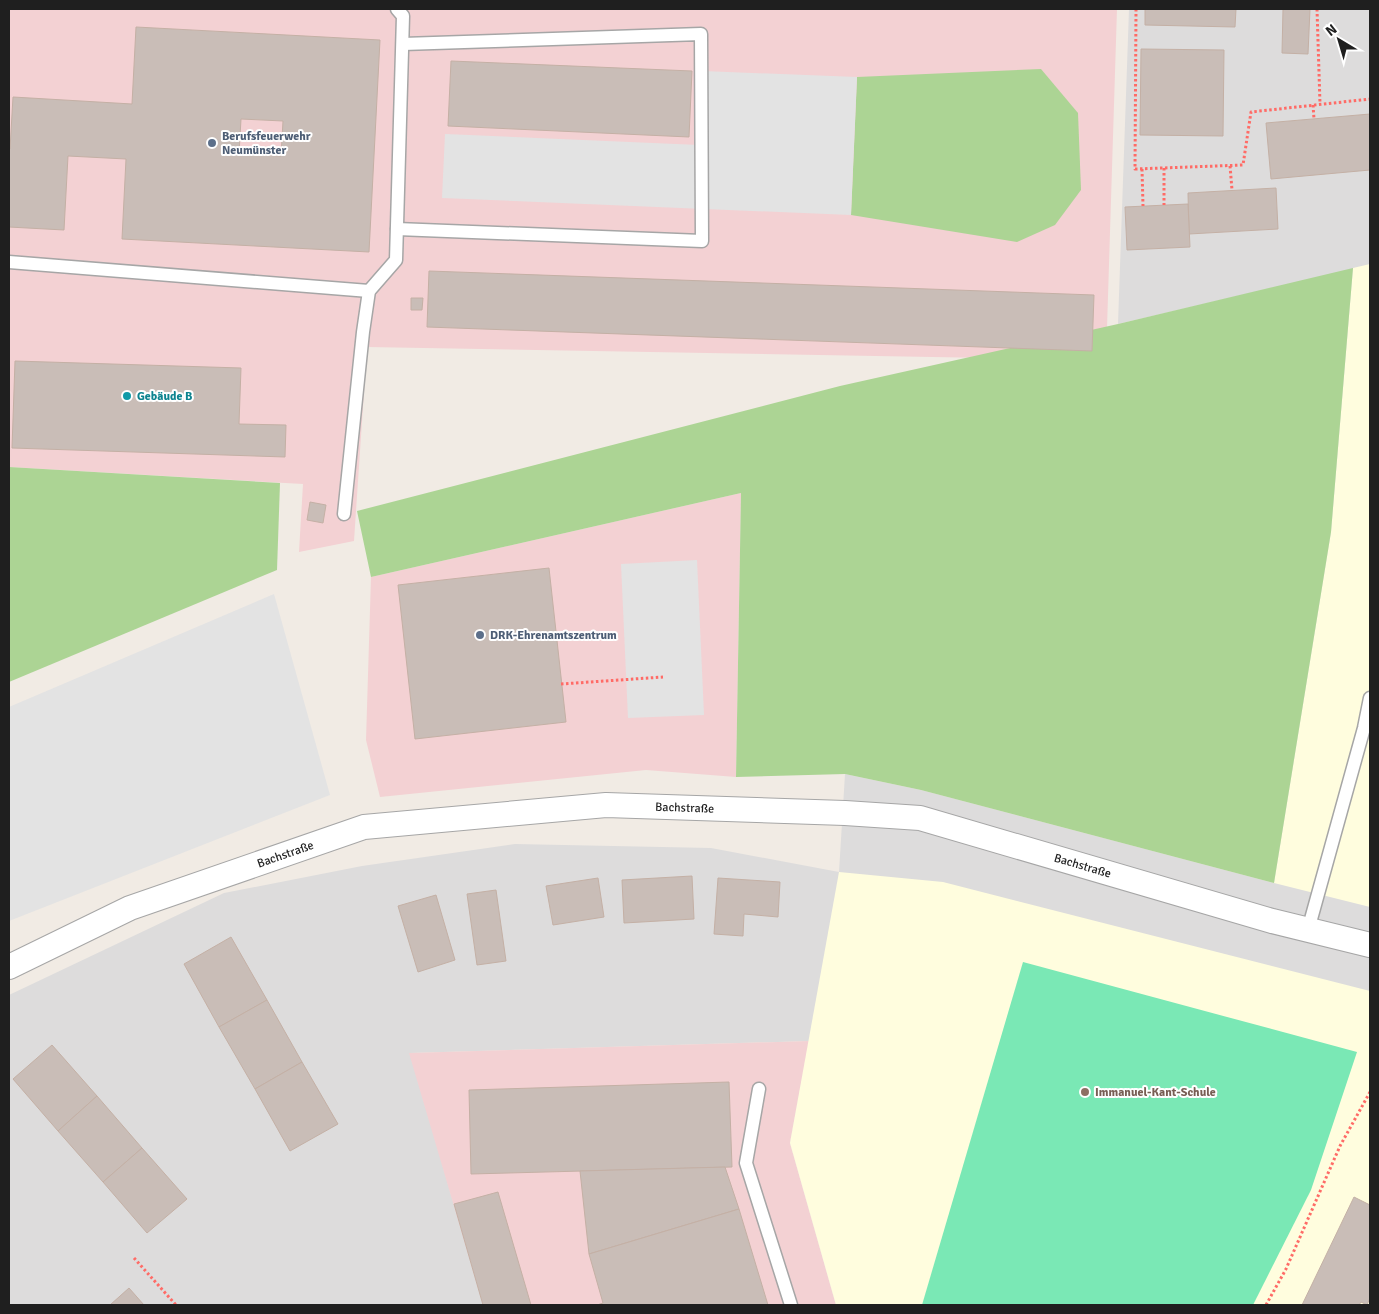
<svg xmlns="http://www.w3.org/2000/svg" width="1379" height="1314" font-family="Signika,sans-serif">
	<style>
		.residential { fill: #dddcdc }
		.commercial { fill: #f3d1d3 }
		.education { fill: #fffdde }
		.forest { fill: #acd494 }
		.pitch { fill: #7ae8b5 }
		.parking { fill: #e3e3e3 }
		.building { fill: #c9bdb7; stroke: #c4b0a5; fill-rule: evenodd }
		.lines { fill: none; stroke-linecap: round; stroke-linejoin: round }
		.lane-casing { stroke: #a6a6a6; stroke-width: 15 }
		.street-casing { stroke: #a6a6a6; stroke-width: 26 }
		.path { stroke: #ff6b66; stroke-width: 3; stroke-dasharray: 2.5 2.5; stroke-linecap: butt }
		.lane { stroke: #fff; stroke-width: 12 }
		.street { stroke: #fff; stroke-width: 24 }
		.service-dot { fill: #5c6f8a; stroke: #fff; stroke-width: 2 }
		.culture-dot { fill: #0f9aa8; stroke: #fff; stroke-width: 2 }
		.education-dot { fill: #8d6e63; stroke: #fff; stroke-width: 2 }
		.labels { text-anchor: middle; stroke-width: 4; stroke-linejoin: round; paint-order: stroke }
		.service-label { font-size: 12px; font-weight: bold; fill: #4e5e75; stroke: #fff; text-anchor: start }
		.culture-label { font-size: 12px; font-weight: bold; fill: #0d838f; stroke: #fff; text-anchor: start }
		.street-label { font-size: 12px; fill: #1f1f1f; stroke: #fff }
		.education-label { font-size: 12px; font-weight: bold; fill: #785e54; stroke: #fff; text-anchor: start }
	</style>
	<rect width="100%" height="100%" fill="#f1ebe4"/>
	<path class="residential" d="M1129,9H1370V1305H836L790,1143L808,1041L410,1053L483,1305H9V995L224,893L362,866L515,844L711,848L839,872L845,774L921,790L1274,883L1331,532L1353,269L1118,324Z"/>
	<g class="commercial">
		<path d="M9,9H1117L1106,360L367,347L354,541L299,552L303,484L9,467Z"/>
		<path d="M741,493L736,777L646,770L380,797L366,740L371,577Z"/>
		<path d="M809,1041L790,1143L836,1305H483L409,1053Z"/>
	</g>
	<g class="education">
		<path d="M1370,264V907L1274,883L1331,532L1353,268Z"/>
		<path d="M839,872L943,882L1370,991V1305H836L790,1143Z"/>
	</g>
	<g class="forest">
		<path d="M1041,69L1078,113L1081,190L1055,225L1017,242L851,215L857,77Z"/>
		<path d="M1353,268L1331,532L1274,883L921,790L845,774L736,777L741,493L371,577L357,511L840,386L1118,324Z"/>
		<path d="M9,467L280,483L277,570L9,682Z"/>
	</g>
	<path class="pitch" d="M1023,962L1357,1052L1311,1190L1253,1305H922Z"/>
	<g class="parking">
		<path d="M703,71L857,77L851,215L442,198L445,134L699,145Z"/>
		<path d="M697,560L704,715L628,718L621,564Z"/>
		<path d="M274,594L330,795L9,921V707Z"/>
	</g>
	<g class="building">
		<path d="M1145,9H1236L1235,27L1145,25Z"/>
		<path d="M1283,9H1310L1308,54L1282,53Z"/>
		<path d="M136,27L380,40L369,252L122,239L126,159L68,156L64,230L9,227V149H10L13,97L132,104ZM241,119L283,121L281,156L239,154Z"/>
		<path d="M1141,49L1224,50L1223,136L1140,135Z"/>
		<path d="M451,61L692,71L689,137L448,126Z"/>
		<path d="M1370,114V170L1271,179L1266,123Z"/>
		<path d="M1276,188L1278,229L1189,234L1188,193Z"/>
		<path d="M1188,204L1190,247L1127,250L1125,207Z"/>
		<path d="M429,271L1094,295L1092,351L427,327Z"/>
		<path d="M411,298H423L422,310H411Z"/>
		<path d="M15,361L241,368L239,424L286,425L285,457L12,448Z"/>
		<path d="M310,502L326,505L323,523L307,520Z"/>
		<path d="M549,568L566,722L415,739L398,585Z"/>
		<path d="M692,876L694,919L624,923L622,880Z"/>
		<path d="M598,878L604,917L553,925L546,886Z"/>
		<path d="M718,878L780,882L778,917L744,914L743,936L714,934Z"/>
		<path d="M496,890L506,961L477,965L467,894Z"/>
		<path d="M436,895L455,960L418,972L398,906Z"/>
		<path d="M231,937L267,1000L219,1027L184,964Z"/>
		<path d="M267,1000L302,1062L255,1089L219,1027Z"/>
		<path d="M52,1045L97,1096L58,1131L13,1079Z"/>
		<path d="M302,1062L338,1124L290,1151L255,1089Z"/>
		<path d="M729,1082L732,1167L471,1174L469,1090Z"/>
		<path d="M97,1096L142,1148L103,1182L58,1131Z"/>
		<path d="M142,1148L187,1199L147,1233L103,1182Z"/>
		<path d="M725,1167L739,1209L589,1254L580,1171Z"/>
		<path d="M498,1192L531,1305H483L454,1204Z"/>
		<path d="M1354,1197L1370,1205V1298L1367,1305L1361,1302L1359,1305H1302Z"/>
		<path d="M739,1209L768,1305H597L603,1303L589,1254Z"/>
		<path d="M129,1288L144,1305H110Z"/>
	</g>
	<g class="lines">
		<defs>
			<g id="lane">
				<path d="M397,229L702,241L701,34L403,44"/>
				<path d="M9,262L369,291"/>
				<path d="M344,514L363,332L369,291L396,260L403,16L397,9"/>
				<path d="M1308,930L1364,728L1370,698"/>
				<path d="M759,1089L746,1163L791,1305"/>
			</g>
			<g id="street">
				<path id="s1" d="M9,967L130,908L364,827L606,805L845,813L920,818L1272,921L1370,945"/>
			</g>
		</defs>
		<use href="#lane" class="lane-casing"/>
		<use href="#street" class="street-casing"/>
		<g class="path">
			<path d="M1136,9L1135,169L1243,165L1251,112L1370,99"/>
			<path d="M1317,9L1320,104"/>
			<path d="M1313,105L1314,119"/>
			<path d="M1230,166L1232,190"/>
			<path d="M1164,168V205"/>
			<path d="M1142,169L1143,206"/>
			<path d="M561,684L663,677"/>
			<path d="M134,1258L176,1305"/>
			<path d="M1266,1305L1286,1269L1340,1146L1370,1092"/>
		</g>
		<use href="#lane" class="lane"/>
		<use href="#street" class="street"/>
	</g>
	<g class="service-dot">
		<circle cx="212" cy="143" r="5"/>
		<circle cx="480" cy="635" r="5"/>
	</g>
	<circle class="culture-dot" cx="127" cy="396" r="5"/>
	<circle class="education-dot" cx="1085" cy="1092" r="5"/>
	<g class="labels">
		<g class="service-label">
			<text x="222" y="140">Berufsfeuerwehr<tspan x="222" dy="14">Neumünster</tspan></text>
			<text x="490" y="639">DRK-Ehrenamtszentrum</text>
		</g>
		<g class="culture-label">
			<text x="137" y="400">Gebäude B</text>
		</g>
		<g class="street-label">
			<text dy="4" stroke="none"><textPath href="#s1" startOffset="704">Bachstraße</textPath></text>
			<text dy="4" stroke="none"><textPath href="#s1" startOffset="299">Bachstraße</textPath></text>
			<text dy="4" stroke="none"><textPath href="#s1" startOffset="1109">Bachstraße</textPath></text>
		</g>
		<g class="education-label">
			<text x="1095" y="1096">Immanuel-Kant-Schule</text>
		</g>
	</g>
	<rect width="1379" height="1314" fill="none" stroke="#1f1f1f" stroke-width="20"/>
	<g transform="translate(1339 40) rotate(322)" stroke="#ffffff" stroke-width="4" paint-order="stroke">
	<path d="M0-4L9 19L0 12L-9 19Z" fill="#1f1f1f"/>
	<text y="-8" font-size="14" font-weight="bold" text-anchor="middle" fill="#1f1f1f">N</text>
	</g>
</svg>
